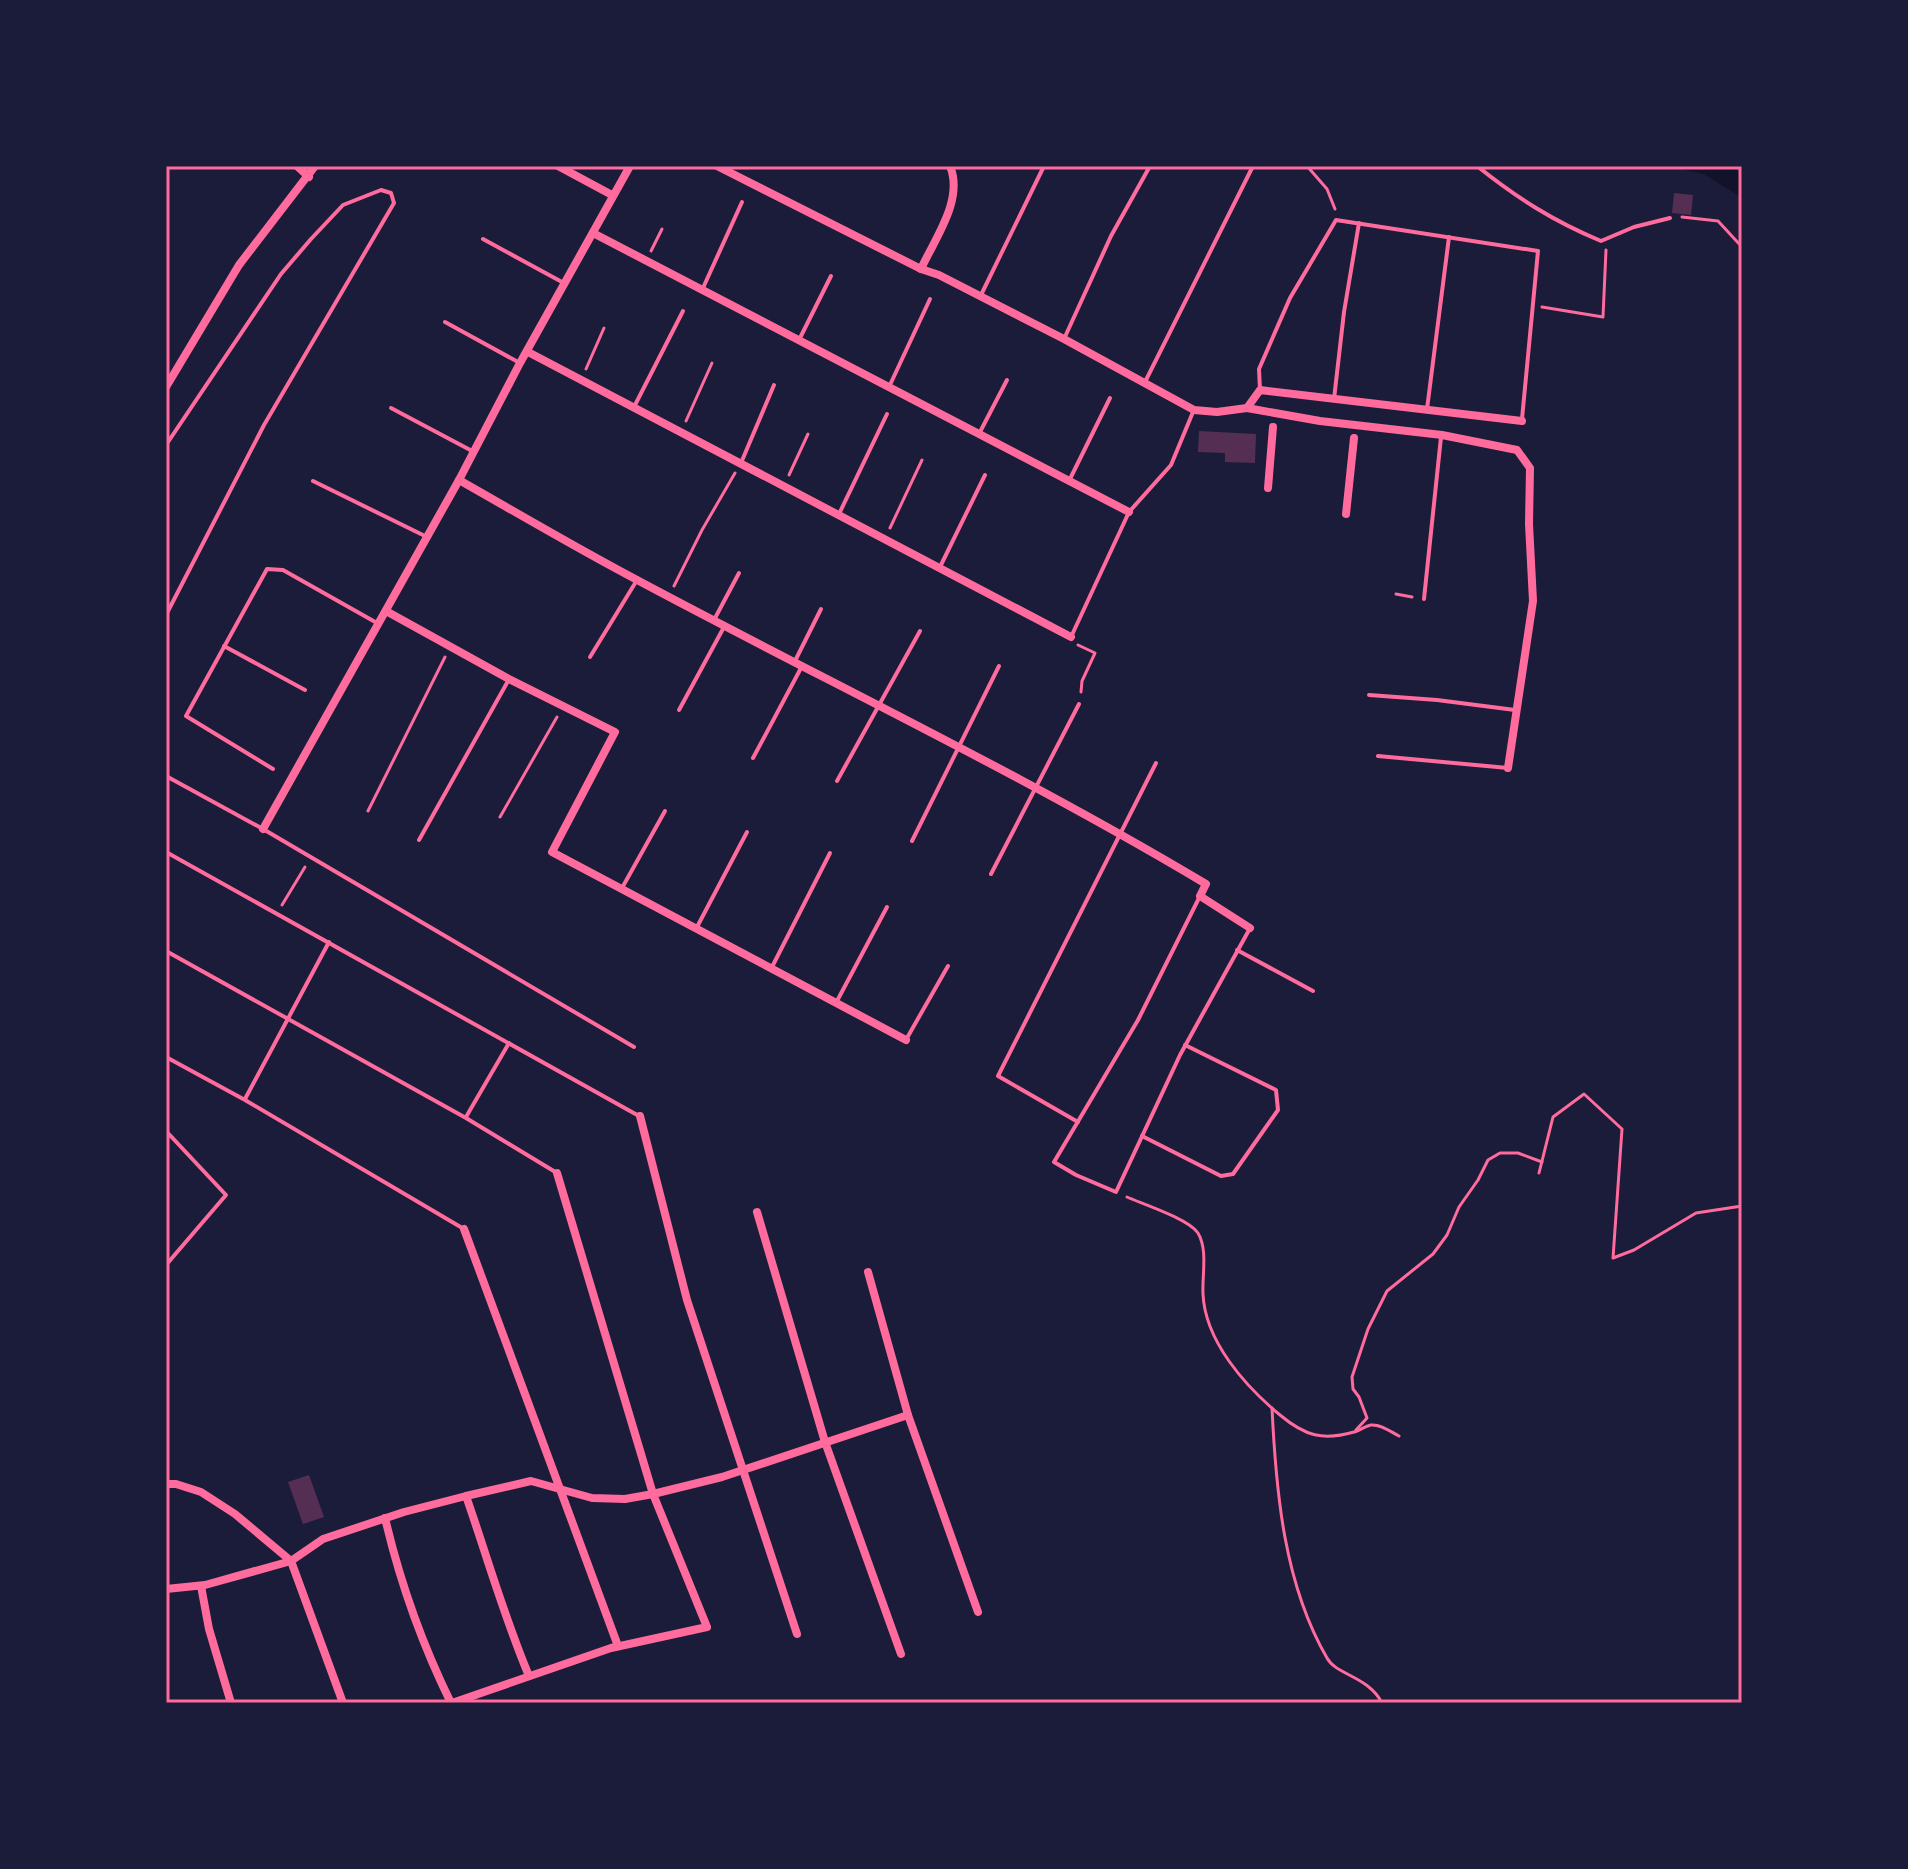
<svg xmlns="http://www.w3.org/2000/svg" width="1908" height="1869" font-family="Georgia,serif">
	<style>
		.water { fill: #12122b }
		.building { fill: #542f53 }
		.lines { fill: none; stroke-linecap: round; stroke-linejoin: round }
		.path { stroke: #ff6b9d; stroke-width: 3 }
		.service { stroke: #ff6b9d; stroke-width: 4 }
		.minor { stroke: #ff6b9d; stroke-width: 8 }
		.neatline { fill: none; stroke: #ff6b9d; stroke-width: 3 }
	</style>
	<rect width="100%" height="100%" fill="#1b1b3a"/>
	<path class="water" d="M1667,166H1735L1742,179V198L1704,174Z"/>
	<g class="building">
		<path d="M1674,193L1693,195L1691,215L1672,213Z"/>
		<path d="M1199,431L1256,434L1255,463L1225,462V453L1198,452Z"/>
		<path d="M309,1475L324,1517L303,1524L288,1482Z"/>
	</g>
	<g class="lines">
		<g class="path">
			<path d="M1307,166L1327,189L1335,209"/>
			<path d="M1682,217L1718,221L1742,247"/>
			<path d="M651,251L662,229"/>
			<path d="M1542,307L1603,317L1606,250"/>
			<path d="M586,369L604,328"/>
			<path d="M686,421L712,363"/>
			<path d="M789,475L808,434"/>
			<path d="M890,528L922,460"/>
			<path d="M674,586L702,530L735,473"/>
			<path d="M1396,594L1412,597"/>
			<path d="M1078,645L1095,653L1082,681L1081,692"/>
			<path d="M368,811L445,657"/>
			<path d="M500,817L557,717"/>
			<path d="M282,905L305,867"/>
			<path d="M1539,1173L1553,1117L1584,1094L1622,1129L1613,1258L1634,1250L1696,1213L1742,1206"/>
			<path d="M1127,1197C1143,1204 1189,1219 1198,1233C1208,1250 1202,1275 1203,1294C1205,1341 1245,1386 1280,1415C1305,1436 1323,1441 1354,1432C1359,1431 1365,1426 1371,1425C1381,1424 1391,1432 1399,1436"/>
			<path d="M1272,1408C1276,1492 1284,1584 1327,1658C1336,1675 1368,1676 1382,1703"/>
			<path d="M1356,1430L1367,1418L1359,1397L1353,1389L1352,1377L1368,1329L1387,1291L1433,1254L1447,1235L1459,1207L1478,1180L1488,1160L1500,1153H1518L1542,1162"/>
		</g>
		<g class="service">
			<path d="M1374,166H1375"/>
			<path d="M1477,166C1517,198 1553,221 1601,241L1634,227L1670,218"/>
			<path d="M483,239L562,282"/>
			<path d="M703,288L742,202"/>
			<path d="M981,295L1044,166"/>
			<path d="M445,322L518,362"/>
			<path d="M800,338L831,276"/>
			<path d="M1064,339L1111,236L1150,166"/>
			<path d="M1145,382L1253,166"/>
			<path d="M889,387L930,299"/>
			<path d="M1260,390L1259,369L1290,298L1336,220L1538,251L1522,419"/>
			<path d="M1334,399L1344,312L1359,223"/>
			<path d="M634,407L683,311"/>
			<path d="M391,408L474,452"/>
			<path d="M1427,409L1449,237"/>
			<path d="M980,432L1007,380"/>
			<path d="M166,445L281,274L311,239L343,205L381,190L391,193L394,203L264,425L166,615"/>
			<path d="M741,463L774,385"/>
			<path d="M313,481L427,537"/>
			<path d="M1069,481L1110,398"/>
			<path d="M839,514L887,414"/>
			<path d="M940,567L985,475"/>
			<path d="M1424,599L1441,437"/>
			<path d="M714,620L739,573"/>
			<path d="M1071,637L1129,512L1171,465L1193,412"/>
			<path d="M224,646L305,690"/>
			<path d="M590,657L637,580"/>
			<path d="M795,661L821,609"/>
			<path d="M1369,695L1437,700L1515,710"/>
			<path d="M679,710L724,627"/>
			<path d="M1378,756L1508,768"/>
			<path d="M753,758L801,668"/>
			<path d="M273,769L186,716L267,569L283,570L377,623"/>
			<path d="M166,776L263,829L634,1047"/>
			<path d="M837,781L920,631"/>
			<path d="M419,840L508,681"/>
			<path d="M912,841L999,666"/>
			<path d="M166,852L639,1116"/>
			<path d="M991,874L1079,704"/>
			<path d="M622,888L665,811"/>
			<path d="M1200,896L1138,1020L1054,1162L1076,1175L1116,1192L1180,1055L1249,930"/>
			<path d="M697,927L747,832"/>
			<path d="M1237,950L1313,991"/>
			<path d="M166,951L466,1118L557,1173"/>
			<path d="M772,967L830,853"/>
			<path d="M837,1001L887,907"/>
			<path d="M907,1038L948,966"/>
			<path d="M166,1057L245,1100L464,1229"/>
			<path d="M245,1099L329,942"/>
			<path d="M466,1117L509,1043"/>
			<path d="M1078,1122L998,1076L1156,763"/>
			<path d="M166,1131L226,1195L166,1265"/>
			<path d="M1142,1136L1221,1176L1233,1174L1278,1110L1276,1090L1185,1045"/>
		</g>
		<g class="minor">
			<path d="M297,166L309,177"/>
			<path d="M558,166L612,195"/>
			<path d="M717,166L921,269C935,238 964,200 950,166"/>
			<path d="M593,233L1129,512"/>
			<path d="M921,269L939,275L1064,339L1194,410L1217,412L1247,408L1260,390L1522,421"/>
			<path d="M528,352L1071,637"/>
			<path d="M166,387L239,265L315,166"/>
			<path d="M1247,408L1320,421L1442,435L1517,450L1530,468L1529,524L1533,601L1508,768"/>
			<path d="M459,480C519,514 578,549 639,581C828,682 1022,774 1206,884L1200,896L1250,928"/>
			<path d="M1268,488L1273,427"/>
			<path d="M1346,514L1354,438"/>
			<path d="M386,611L509,679L615,732L552,852L906,1040"/>
			<path d="M263,829L459,480L520,363L630,166"/>
			<path d="M640,1116L687,1300L797,1634"/>
			<path d="M757,1212L825,1442L901,1654"/>
			<path d="M464,1229L618,1646"/>
			<path d="M868,1272L908,1415L978,1612"/>
			<path d="M166,1484H176L201,1492L235,1514L291,1561L343,1703"/>
			<path d="M466,1496C487,1556 504,1617 529,1676"/>
			<path d="M385,1518C400,1582 422,1644 451,1703"/>
			<path d="M201,1586L209,1629L231,1703"/>
			<path d="M166,1589L205,1585L291,1561L323,1539L404,1512L466,1496L531,1481L592,1498L625,1499L653,1494L722,1477L908,1415"/>
			<path d="M452,1703L611,1648L707,1627L653,1494L557,1173"/>
		</g>
	</g>
	<rect width="1908" height="1869" fill="none" stroke="#1b1b3a" stroke-width="336"/>
	<rect x="168" y="168" width="1572" height="1533" class="neatline"/>
</svg>
